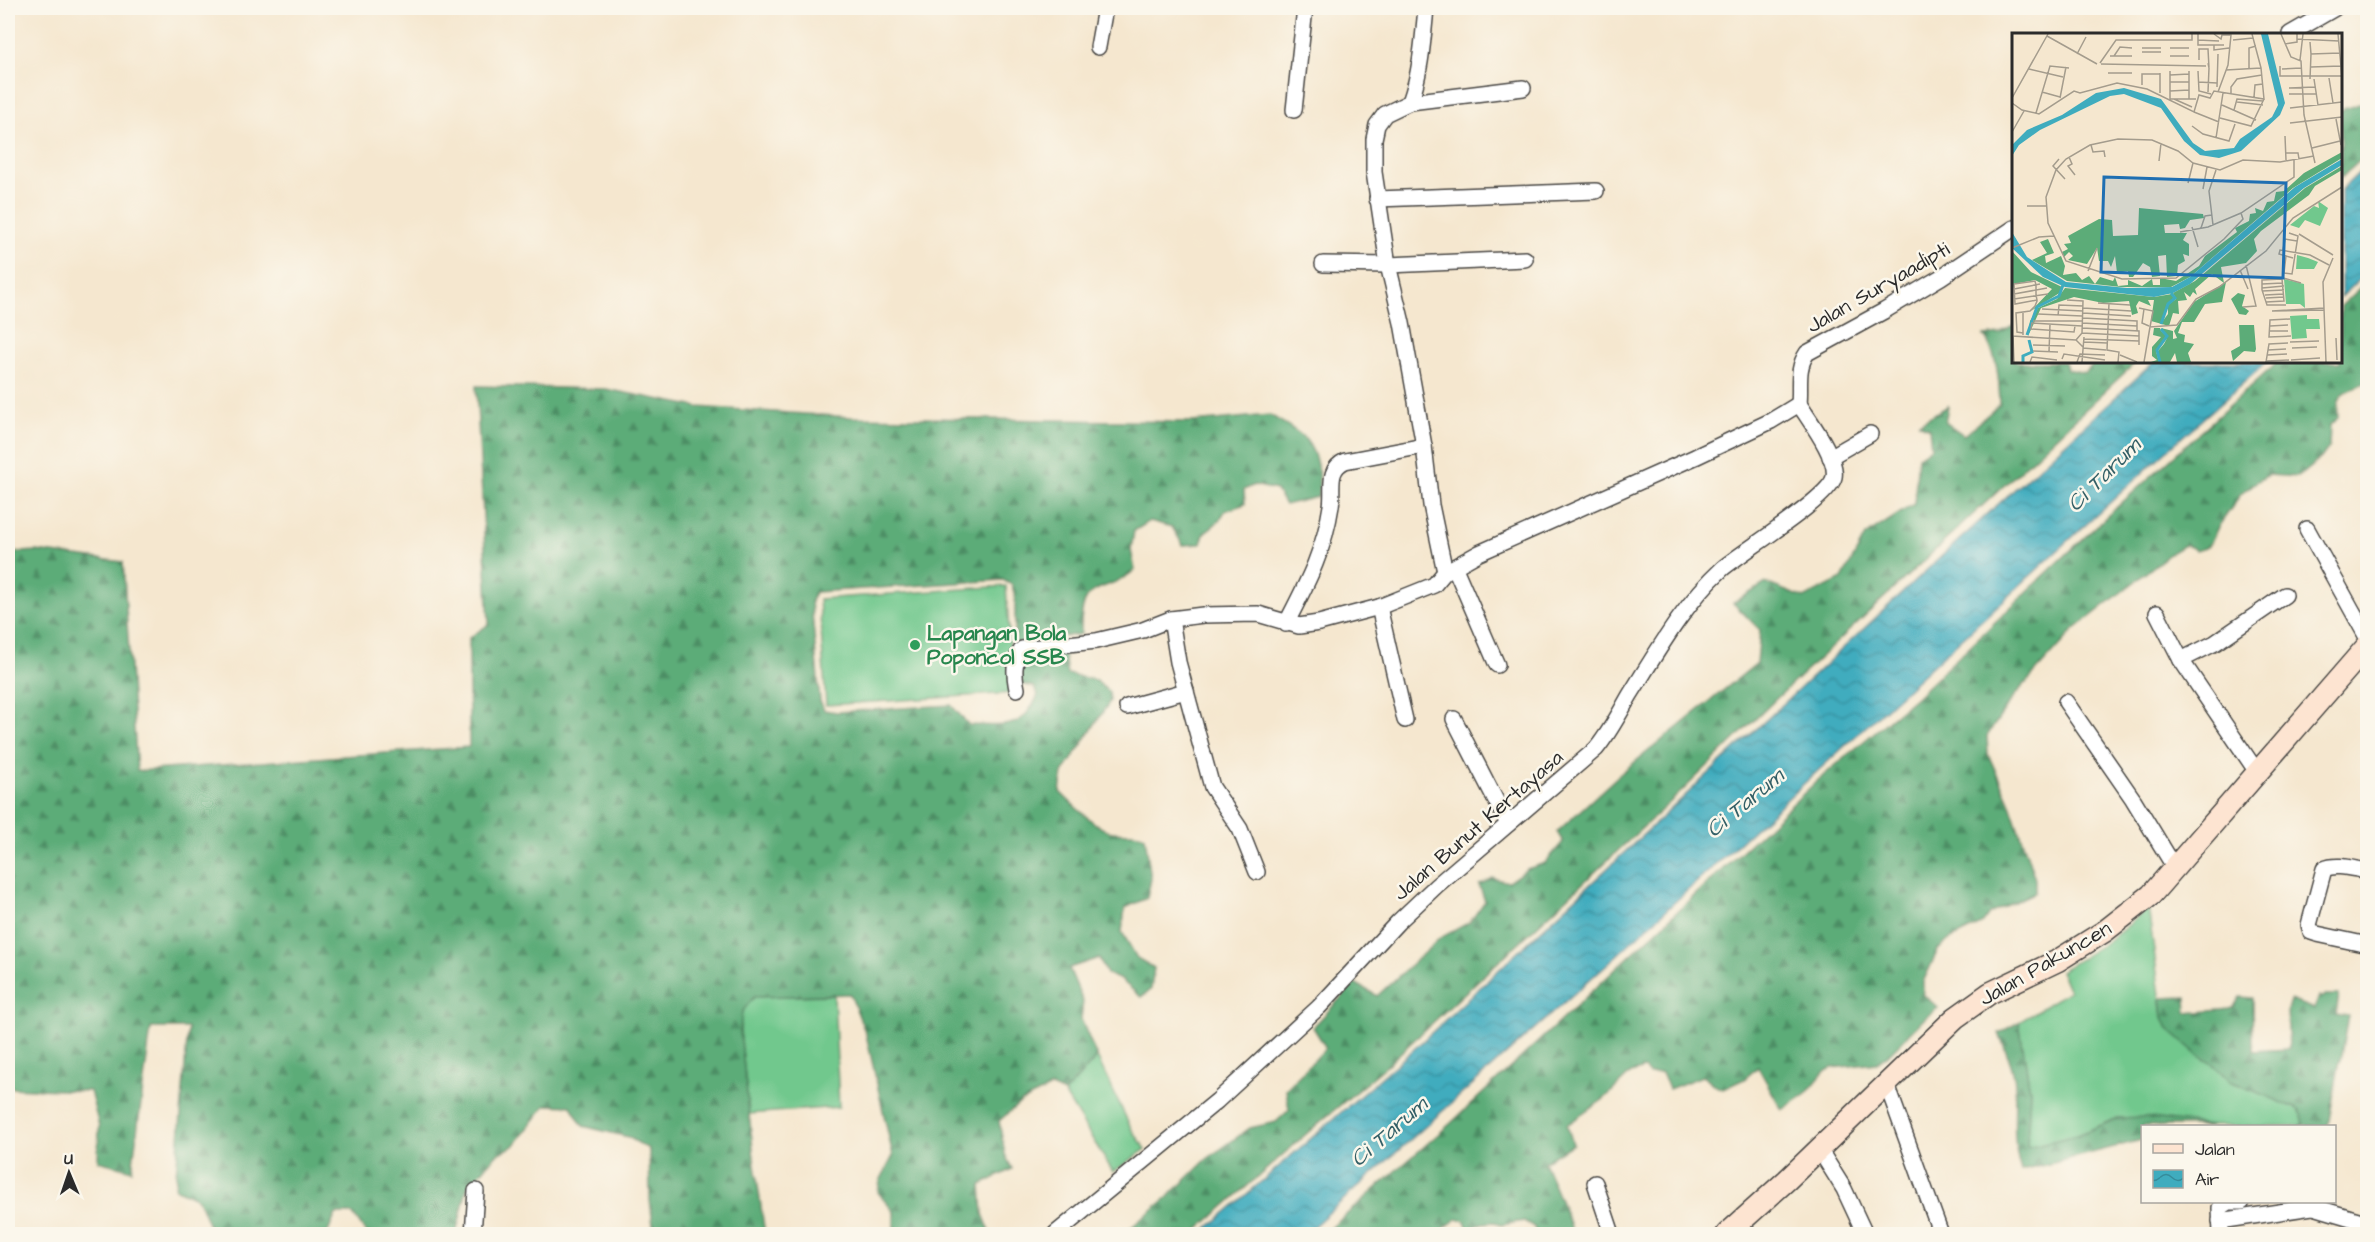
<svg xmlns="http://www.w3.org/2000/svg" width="2375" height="1242" font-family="'Architects Daughter',sans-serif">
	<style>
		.grass { fill: #71c88d; stroke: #4e7a5c; stroke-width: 1.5 }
		.forest { fill: url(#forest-firs); stroke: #446c52; stroke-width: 1.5 }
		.water { fill: url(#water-waves); stroke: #356c74; stroke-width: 1.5 }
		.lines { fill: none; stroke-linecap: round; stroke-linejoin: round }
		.street-casing { stroke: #494744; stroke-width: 18 }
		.secondary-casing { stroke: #494744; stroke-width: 24 }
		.street { stroke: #fff; stroke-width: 15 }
		.secondary { stroke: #fde4d1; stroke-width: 21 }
		.leisure-dot { fill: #2e9e5b; stroke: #fbf7ec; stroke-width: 2 }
		.labels { text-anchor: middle; stroke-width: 5; stroke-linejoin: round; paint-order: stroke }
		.street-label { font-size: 21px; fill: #2b2b2b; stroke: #fbf7ec }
		.leisure-label { font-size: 21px; font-weight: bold; fill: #27864d; stroke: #fbf7ec; text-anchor: start }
		.water-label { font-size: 22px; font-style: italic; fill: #335f66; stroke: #fbf7ec }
		.inset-river { fill: none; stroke: #3facbe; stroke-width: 3 }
		.inset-road { fill: none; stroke: #a49c8d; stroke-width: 1.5 }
		.view { fill: #1f6fb2; fill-opacity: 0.15; stroke: #1f6fb2; stroke-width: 3 }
		.inset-edge { fill: none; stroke: #2b2b2b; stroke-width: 3 }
	</style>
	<defs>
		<pattern id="forest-firs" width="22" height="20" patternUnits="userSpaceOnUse" patternTransform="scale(1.5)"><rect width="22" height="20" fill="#5cac78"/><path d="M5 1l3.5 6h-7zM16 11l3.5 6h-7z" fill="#4c8c63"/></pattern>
		<pattern id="water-waves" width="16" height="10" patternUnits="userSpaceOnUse" patternTransform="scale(1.5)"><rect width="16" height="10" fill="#3facbe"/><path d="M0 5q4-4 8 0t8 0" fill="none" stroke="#358c9b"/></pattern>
	</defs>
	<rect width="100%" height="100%" fill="#fbf7ec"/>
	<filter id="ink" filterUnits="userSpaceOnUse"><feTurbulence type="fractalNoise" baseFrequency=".0167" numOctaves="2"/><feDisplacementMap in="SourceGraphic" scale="12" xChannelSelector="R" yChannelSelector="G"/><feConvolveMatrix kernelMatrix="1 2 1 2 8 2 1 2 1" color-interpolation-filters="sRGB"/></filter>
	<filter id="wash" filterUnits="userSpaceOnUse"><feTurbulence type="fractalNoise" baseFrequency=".008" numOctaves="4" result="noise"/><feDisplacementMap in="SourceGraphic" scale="24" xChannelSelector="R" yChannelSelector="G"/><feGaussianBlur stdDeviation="1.35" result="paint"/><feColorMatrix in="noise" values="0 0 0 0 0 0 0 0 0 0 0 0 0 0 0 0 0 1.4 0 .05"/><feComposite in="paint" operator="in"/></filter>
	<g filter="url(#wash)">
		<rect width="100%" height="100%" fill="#f5e7cf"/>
		<g class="grass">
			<path d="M1006,586L1013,693L826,705L819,599Z"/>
			<path d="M2148,907L2163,1017L2199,1056L2213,1064L2230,1081L2298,1109L2302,1114L2304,1125L2300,1126H2212L2118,1118L2078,1135L2027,1147L2030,1091L2019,1022L2069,991L2060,971C2092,952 2122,934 2148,907Z"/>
			<path d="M834,995L839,1107L749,1114L740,1031L741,1012L754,997Z"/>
			<path d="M1097,1057L1132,1130L1146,1149L1113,1172L1064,1093Z"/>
		</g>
		<g class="forest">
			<path d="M2367,73V154L2341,178V110L2362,103Z"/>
			<path d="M2367,282V382C2347,391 2335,392 2338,418L2330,425L2329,447L2321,458L2298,477L2268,475L2256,482L2241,494L2218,527L2211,542L2205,548L2196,551L2191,547L2184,545L2172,552L2075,629L2014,696L1987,736L1988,754L2009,801L2035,879V892L1989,914L1983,923L1949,940L1938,950L1923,982V994L1938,1008L1926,1017L1888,1055L1877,1063L1832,1068L1824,1072L1806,1094L1782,1110L1758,1067L1744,1079L1723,1089C1714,1087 1710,1080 1702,1076L1669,1089L1662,1073L1649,1074L1644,1069L1631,1073L1604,1099L1567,1125L1573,1144L1544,1162L1574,1234H1536L1534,1227L1524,1221L1501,1225L1495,1222L1482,1223L1469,1231L1465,1221L1458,1218L1436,1234H1324L1451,1123L1817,781L1916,697L2108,515L2278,362H2340L2341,306Z"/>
			<path d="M2013,326L2014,362H2065L2067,369L2085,373L2095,362H2136L1776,699L1681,792L1385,1067L1312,1129L1193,1234H1123L1168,1197L1207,1159L1250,1128L1276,1122L1289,1110L1286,1089L1326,1048L1313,1027L1355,983L1377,996L1440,938L1470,922L1485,901L1479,885L1493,878L1508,882L1527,869L1545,863L1563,842L1557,832L1620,774L1757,663L1760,630L1733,603L1766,583L1804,598L1842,579L1865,536L1914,504L1918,457L1931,447L1929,428L1919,423L1948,406L1945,422L1964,435L2000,404C1999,381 1998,355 1984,336L2000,334Z"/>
			<path d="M476,386L606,389L698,407L851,417L1192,422L1270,415C1281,422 1298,430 1306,440C1318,455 1321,480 1318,497L1285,505L1276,490L1254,485L1244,490L1245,504L1225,511L1219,521L1204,533L1201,544L1183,545L1172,527L1150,521L1134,531L1131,550L1135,570C1103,597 1079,576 1081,634L1015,644V597L1012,585L1003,580L815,592L811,601L820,701L824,710L837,712L951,705L969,725C1005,725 1021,732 1038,695L1034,687L1022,684L1020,662C1033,653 1049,654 1064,654L1067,674L1095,680L1109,692L1110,701L1063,773L1060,792C1071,803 1094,826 1108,831C1120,835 1132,830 1145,836L1151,879L1147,898L1125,908L1122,932L1137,958L1154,968L1151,989L1141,997L1121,980L1107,974L1099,958L1069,968L1083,1001L1081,1019L1097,1057L1064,1093L1051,1087L1021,1102L999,1121L1005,1154L1012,1169L981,1185L983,1214L991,1234H894V1212L878,1192L880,1181L893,1156L866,1034L850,994L754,997L742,1012L740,1031L754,1158L765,1234H654L650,1200L649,1149L628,1137L583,1126L571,1106L546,1105L514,1146L497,1154L467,1188L456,1234H367L353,1214H336L327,1234H212L198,1199L175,1188L188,1028H151L132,1170L98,1161L99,1126L90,1091L8,1088V553L36,551L123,562L137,771L469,747V638L489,624Z"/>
			<path d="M2325,995H2339L2336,1014L2348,1016L2328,1126H2300L2304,1124L2302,1114L2298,1109L2230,1081L2213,1064L2199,1056L2168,1029L2163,1017L2161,998L2186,997L2187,1013L2230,1009L2234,1007L2240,997L2252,998L2253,1051L2289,1049L2287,1010L2290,1000L2314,1009L2319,997H2324Z"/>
			<path d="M2019,1022L2030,1091L2027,1147L2078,1135L2118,1118L2144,1117L2212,1126H2142V1140L2021,1171C2012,1142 2015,1117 2015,1087C2015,1069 2005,1050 1999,1033Z"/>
		</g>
		<g class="water">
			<path d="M2367,165V273L2341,297V190Z"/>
			<path d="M2154,362H2267L2164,453L1615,957L1305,1234H1201L1414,1049L1947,551Z"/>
		</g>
	</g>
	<g filter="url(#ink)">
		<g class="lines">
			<defs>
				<g id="street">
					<path d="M1426,8C1423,39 1421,72 1410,102L1385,114L1377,125L1374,139V172L1388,265L1402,323L1424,446L1431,505L1445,572"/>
					<path d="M2290,34L2335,8"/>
					<path d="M1098,47L1105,8"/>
					<path d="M1410,102L1523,88"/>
					<path d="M1294,110L1305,8"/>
					<path d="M1377,199L1596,191"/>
					<path d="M1323,264L1388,265L1525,259"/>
					<path d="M1799,404C1801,385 1796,369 1807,353L1884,311L1941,277L2014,228"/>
					<path d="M1830,457L1870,434"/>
					<path d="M2307,529L2368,639"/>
					<path d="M1455,568L1497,665"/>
					<path d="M1379,607L1405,720"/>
					<path d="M2157,613L2181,660L2257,772"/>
					<path d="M1171,619L1178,662L1212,787L1240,829L1257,872"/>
					<path d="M1286,624C1307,583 1324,552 1331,506C1334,488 1326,470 1345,461L1424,446"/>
					<path d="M2181,660L2215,643L2285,595"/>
					<path d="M1017,689C1014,674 1013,662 1022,649L1096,641L1143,630L1171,619L1203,615L1258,614L1299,626L1319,623L1379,607L1434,585L1445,572L1479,553L1695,457L1771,421L1799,404"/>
					<path d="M2066,702L2133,799L2175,868"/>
					<path d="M1127,707L1186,691"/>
					<path d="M1454,719L1508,824"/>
					<path d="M2368,871C2353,869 2337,863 2324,869L2309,925L2311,932L2317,934L2368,945"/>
					<path d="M1887,1085L1941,1234"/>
					<path d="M1819,1149L1844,1189L1865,1234"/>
					<path d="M1595,1183L1612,1234"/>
					<path d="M2304,1204L2368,1223"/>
					<path d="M2220,1221L2312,1207"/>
					<path d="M473,1234L476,1191"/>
					<path d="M1055,1234L1217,1101L1319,1007L1398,922L1436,886L1596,749C1610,732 1619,714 1630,695C1657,652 1684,604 1722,569C1743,551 1830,498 1834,477C1838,458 1809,420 1799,404"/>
					<path d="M2221,1234L2220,1208L2229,1202H2242"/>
				</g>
				<path id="secondary" d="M1727,1234L1787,1180L1955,1018L1990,993L2057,961L2105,931L2151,895L2368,645"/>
			</defs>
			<use href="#street" class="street-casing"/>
			<use href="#secondary" class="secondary-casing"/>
			<use href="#street" class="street"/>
			<use href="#secondary" class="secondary"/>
		</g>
	</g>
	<circle class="leisure-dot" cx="915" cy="645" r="6"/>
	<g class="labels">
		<g class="street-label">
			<text transform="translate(1878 287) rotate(-30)" y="7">Jalan Suryaadipti</text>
			<text transform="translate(1478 825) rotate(-41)" y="7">Jalan Bunut Kertayasa</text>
			<text transform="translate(2045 963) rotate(-30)" y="7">Jalan Pakuncen</text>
		</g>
		<g class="leisure-label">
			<text x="927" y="640">Lapangan Bola<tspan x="927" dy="24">Poponcol SSB</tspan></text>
		</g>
		<g class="water-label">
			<text transform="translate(2103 474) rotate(-45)" y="8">Ci Tarum</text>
			<text transform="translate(1744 802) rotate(-40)" y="8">Ci Tarum</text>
			<text transform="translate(1388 1131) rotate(-41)" y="8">Ci Tarum</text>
		</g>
	</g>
	<g transform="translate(2012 33)">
		<rect width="330" height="330" fill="#f5e7cf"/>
		<path d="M306,168L316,175L308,193L293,187L287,195L278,192L302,173L307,175ZM285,222L296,225L306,229L302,236H284ZM272,246L292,251L293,275L288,271H274ZM295,282V286H307L308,296H294L295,305L280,306L278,283Z" fill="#71c88d"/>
		<path d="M330,119V125L281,155L178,244L159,254H109L55,248L20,227L35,220L28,209L36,206L42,220L33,223L34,230L49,223L53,233L51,242L64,240L70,247L77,243L83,251L88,244L101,248L103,244L106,253L116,252V247L130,253L140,246L141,252H148V245L164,248L187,233L193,223L225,199L223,195L237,188L238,181L244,180L243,175L251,178L255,169L262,168L264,159L272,158L292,140ZM330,133V137L303,153L297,162L249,198L242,206L245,218L234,230L209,234L212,250L200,241L183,256L185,262L181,259L178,264L172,259L175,267L166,268L167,281L161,280L157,293L139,288L142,267H136L139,273L127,268L124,273L126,280L120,282L117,268L91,270L62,264L29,275L16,303L18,288L26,275L45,266L53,255L142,264L160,261L162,266L155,271L150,289L156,281V272L164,266L161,260L183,248L293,155ZM127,175L191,181L192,185L178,187L173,195L168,196L167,191L152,192L153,200H175L171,207L177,211V223L171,221L173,228L166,232L165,243L155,244L154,222L146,223L148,243L140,244L138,234L131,230L121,244H117L116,238L105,240L103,223L99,234L96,228H87L85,215L75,231L56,227L61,223L57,219L52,224L50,219L56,216L52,211L59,210L56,203L87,186L100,187L101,203L126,202ZM0,218L19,239L50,254L49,259L19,278L40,256L23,247L2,251L0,260ZM214,249L210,269L193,271L182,289H170L166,300L173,302L172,309L182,311L176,320L179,329H165L163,320L158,329H148L146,318L152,311L155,305L144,318L147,329H139L145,327L140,323V314L149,304L141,302L142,295H148L149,298L155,303L149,295L161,298V306L165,305L162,298L182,269ZM226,260L233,262L230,273L237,278L234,282L227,281L219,266ZM227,292H242L244,316L243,319L232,318L221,328L219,318L228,313Z" fill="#5cac78"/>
		<path d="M249,1H256L273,70L268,82L229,118L207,125L188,122L172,108L149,75L112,61L98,63L28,97L7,112L0,123V112L15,97L50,82L84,60L112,55L149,66L181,110L193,118L222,115L228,106L260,84L266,72ZM330,126V132L292,155L178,251L161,260L142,264L53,254L31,244L0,215V199L15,224L54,249L115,255L160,254L178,244L283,154Z" fill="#3facbe"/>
		<path class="inset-river" d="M149,291L156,271L163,265L159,260M15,302L25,274L47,263L51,252M11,329V323L20,319L17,307M148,329L145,317L155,303L149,296"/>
		<path class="inset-road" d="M186,1V12H212M202,1L209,6L210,2H219L216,32L206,59M269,1L279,24L289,28L292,82L303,130M326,1L330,45M35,3L85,31M285,6L327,8M186,7L207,8M221,7L241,5M298,9L299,21L328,20M273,11L285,9V1M202,12V17L217,15M130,15H149M158,15H177M130,19H149M65,21L74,4M98,23H120M102,23L108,14L120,15M158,23H177M187,27V16H196L197,35L196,30M288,27L291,1M88,30L104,7H180V1M89,31L194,33M268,33V43H330M299,34L329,33M17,36L51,44M237,36V15L244,13M270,36L289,35M214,37L249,35M158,38V66H184M177,38V66M186,38L187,58L199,61M96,40H120M148,40V60M158,42L177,41M317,45L321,70M298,46L299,21M302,46L306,72M158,49H177M186,49L205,50M130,52V41H148M205,54L206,21M277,55L303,54M158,58L177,57M30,59L48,64M196,59L197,35M219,61V54L225,46L250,42M277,61H304M242,64L243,52L251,51M0,65L36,1M48,65L54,34M162,66L180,74M225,69L251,72M0,70L10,77L27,81L62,58L68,60L105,50L135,56L182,79L187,62L198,65L202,58L252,66L249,35L240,1M210,72L244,87M278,75L330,69M222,77L225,66L251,68M182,79L207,89M24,80L38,33L57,35M208,85L239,93L252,66M324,86L329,112M278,90L330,84M180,93L191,101L217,108L223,91M0,99L12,78M273,103L274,127M204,105L211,60M79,112L81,119L92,118L93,124M300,115L328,108M274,120H286L287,126M57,124L60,131L56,133L63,142M47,126L41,133L53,146M147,128L149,110M176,150L181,130M191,156L195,134M15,173H34M229,180L231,186L212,206L164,245L110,246L54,228L36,190L34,164L44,137L54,126L78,112L106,106L140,107L166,118L181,130L208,137L231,127L268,129L302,123M201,192L197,158L204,137M180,194L186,214M189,195L193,183L200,182M168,199L196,194L229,180L282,144V126M277,200L286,203L280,241L272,240L274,223L281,225M287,201L321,222M0,215L27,204L42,203M271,217L273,206L285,208M274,223L267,221L268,217L298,222L317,232M228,237L236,256M76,238L85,215M271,245L289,250M250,251L271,250M250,255L272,253M2,256L28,251M250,258L272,257M2,261L35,255M253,262L272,261M254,265L272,264M2,266L36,261M55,267L71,268L70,300L64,307L71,314M254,269L272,268L270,246L250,247V257L255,272H274M86,270L118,272M97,270L95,317L107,319L106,329M231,274L244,273L234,232M71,275L119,278M127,275L141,278L138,294L165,292L184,266L207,254L254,218L281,185L330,154M312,275L260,278L312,277M30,276L71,278M132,276L130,290L137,293M0,279V303M11,279V302M71,280L119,283M26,281L70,283M46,283L47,272L71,273M71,285L125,288V298M278,286L258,287L257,304L279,303M21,288H70M70,290L125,293M63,293L62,299L19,296L20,290L70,293M258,293L276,292M70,295L127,298V312M257,298H276M11,300L5,299L4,280L18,278L23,273L25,268V267L24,262V252L23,248L2,251L3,271L25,267M70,300L127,303M0,303L64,307M1,303L2,329M324,305L325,327M72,306L127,308M72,309L95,310M278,309L307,308M21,312L53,313M71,315L94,317M280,315L305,314M256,317L274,316M21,318L46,319M37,319L38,291M108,322L125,329M255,322L275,321M50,326L52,321L93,327M279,327L308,325M255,328L277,327M18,329L20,324L45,327M65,329L68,321L93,322M70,329L72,304M132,329L138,294M254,329L257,311L276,310M314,329L311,249L321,225"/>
		<path class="view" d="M92,144L274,150L271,245L89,239Z"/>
		<rect width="330" height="330" class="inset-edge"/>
	</g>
	<rect width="2375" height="1242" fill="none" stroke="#fbf7ec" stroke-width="30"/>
	<rect x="2141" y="1125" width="195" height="78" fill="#fbf7ec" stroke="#a8a59f" stroke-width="1.5"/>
	<rect x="2153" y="1144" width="30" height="9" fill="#fde4d1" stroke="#a8a59f" stroke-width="1.5"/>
	<text x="2195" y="1155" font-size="18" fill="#2b2b2b">Jalan</text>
	<rect x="2153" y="1170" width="30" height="18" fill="url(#water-waves)" stroke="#a8a59f" stroke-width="1.5"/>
	<text x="2195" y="1185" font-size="18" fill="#2b2b2b">Air</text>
	<g transform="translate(69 1173) rotate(358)" stroke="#fbf7ec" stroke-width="4.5" paint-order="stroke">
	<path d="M0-4.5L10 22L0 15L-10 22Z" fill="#2b2b2b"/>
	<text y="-9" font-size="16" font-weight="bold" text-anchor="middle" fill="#2b2b2b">U</text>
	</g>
</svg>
